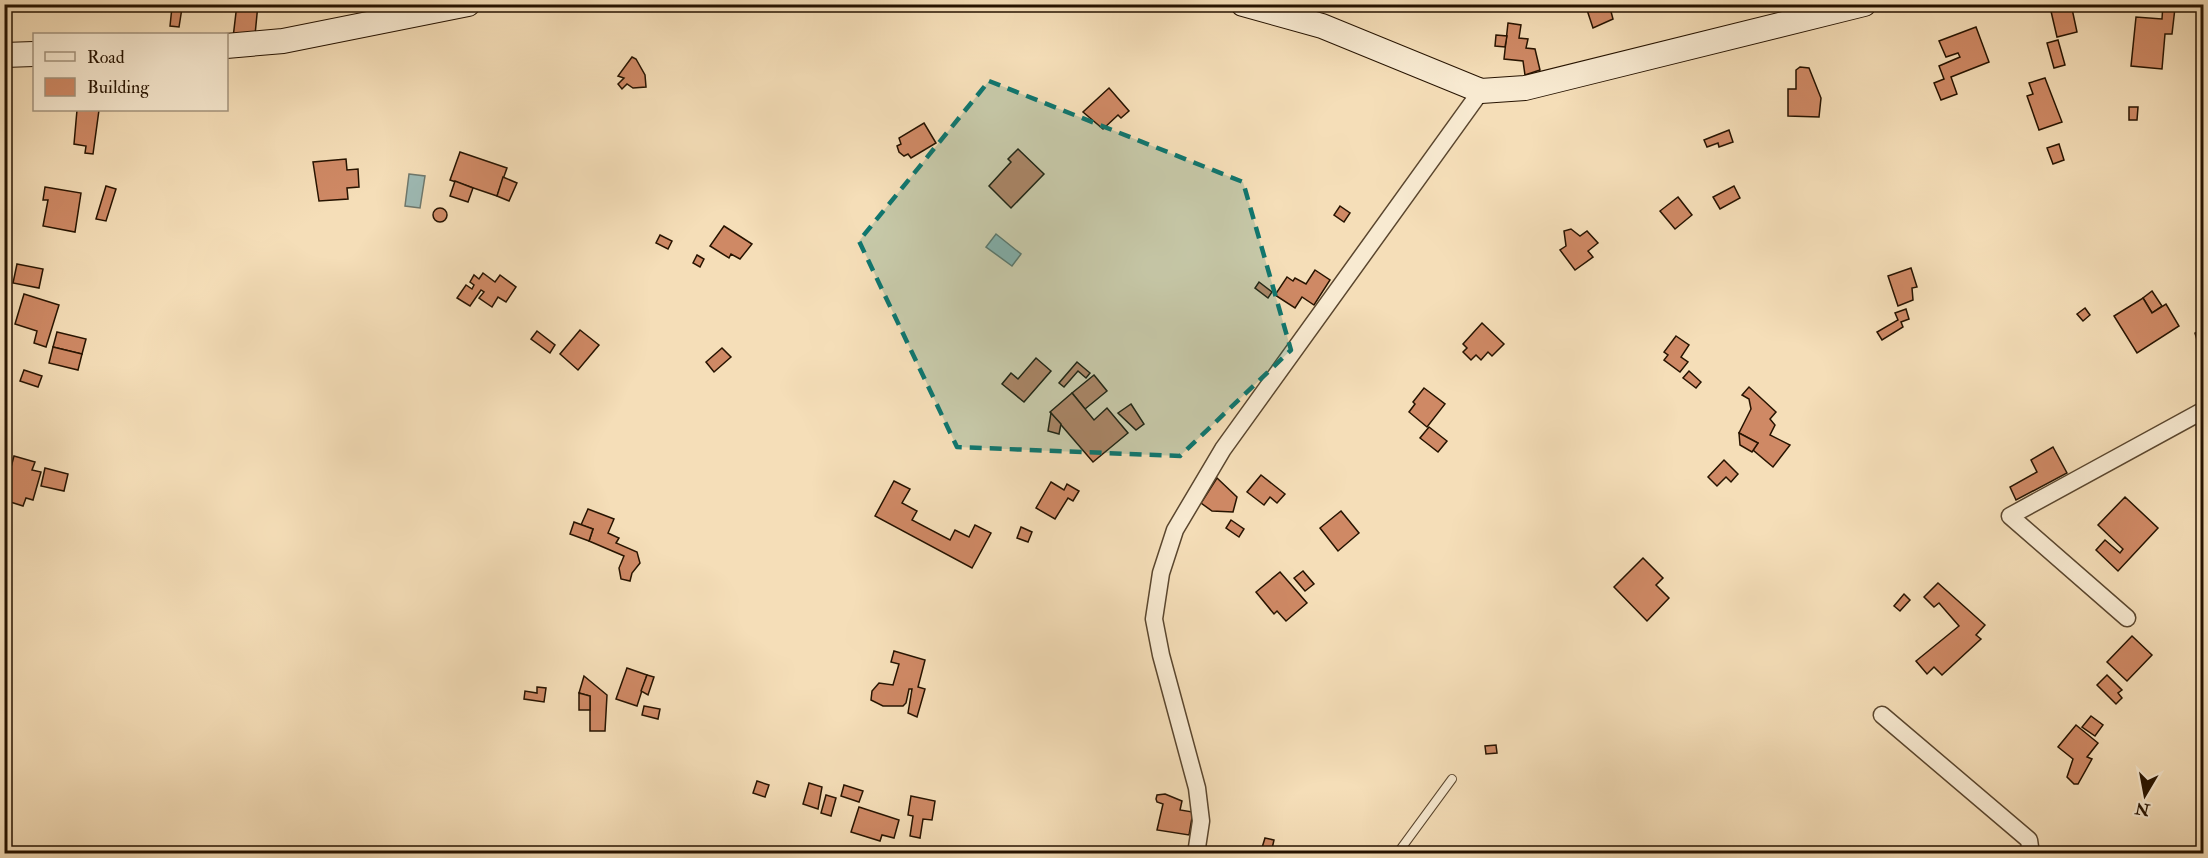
<svg xmlns="http://www.w3.org/2000/svg" width="2208" height="858" font-family="'IM FELL Double Pica',serif">
	<style>
		.water { fill: #9ebbb6; stroke: #6e786d; stroke-width: 1.5 }
		.building { fill: #cf8965; stroke: #261300; stroke-width: 1.5 }
		.lines { fill: none; stroke-linecap: round; stroke-linejoin: round }
		.lane-casing { stroke: #5a462e; stroke-width: 10 }
		.street-casing { stroke: #5a462e; stroke-width: 19 }
		.secondary-casing { stroke: #261300; stroke-width: 26 }
		.lane { stroke: #f8ead1; stroke-width: 8 }
		.street { stroke: #f8ead1; stroke-width: 16 }
		.secondary { stroke: #f8ead1; stroke-width: 24 }
		.marked { fill: #0f766e; fill-opacity: 0.2; stroke: #0f766e; stroke-width: 4.5; stroke-dasharray: 12 8; stroke-linejoin: round }
	</style>
	<rect width="100%" height="100%" fill="#f5deb8"/>
	<filter id="stains"><feTurbulence type="fractalNoise" baseFrequency=".00333" numOctaves="4"/><feColorMatrix values="0 0 0 0 .2 0 0 0 0 .09 0 0 0 0 .02 0 0 0 .5 -.17"/></filter>
	<radialGradient id="worn" r=".72"><stop offset=".6" stop-color="#630" stop-opacity="0"/><stop offset="1" stop-color="#630" stop-opacity=".3"/></radialGradient>
	<g class="water">
		<path d="M409,174L425,176L420,208L405,206Z"/>
		<path d="M996,234L1021,254L1012,266L986,247Z"/>
	</g>
	<g class="building">
		<path d="M237,4H258L255,35L233,38Z"/>
		<path d="M1585,4H1609L1613,19L1593,28Z"/>
		<path d="M2061,4H2071L2077,32L2057,37L2050,7Z"/>
		<path d="M2163,4H2179V9L2175,8L2172,34H2165L2162,69L2131,66L2136,17L2162,19Z"/>
		<path d="M172,7L182,8L179,27L170,26Z"/>
		<path d="M1508,23L1521,25L1519,38L1528,39L1526,48L1535,49L1540,70L1525,75L1523,61L1504,59Z"/>
		<path d="M1976,27L1989,62L1951,77L1957,94L1941,100L1934,83L1944,79L1939,66L1960,57L1958,53L1946,57L1939,41Z"/>
		<path d="M1496,35L1507,36L1505,47L1495,46Z"/>
		<path d="M2058,40L2065,65L2054,68L2047,43Z"/>
		<path d="M632,57L636,59L645,75L646,87L633,88L627,84L622,89L618,84L624,78L618,76Z"/>
		<path d="M1800,67L1809,68L1821,98L1819,117L1788,116V89H1796V70Z"/>
		<path d="M2045,78L2062,122L2039,130L2027,96L2033,94L2029,83Z"/>
		<path d="M1109,88L1129,111L1121,118L1118,115L1103,129L1083,112Z"/>
		<path d="M2129,107H2138L2137,120H2129Z"/>
		<path d="M77,110H99L93,154L85,153L86,146L74,144Z"/>
		<path d="M924,123L936,143L911,158L908,154L904,156L899,152L897,146L901,144L899,138Z"/>
		<path d="M1729,130L1733,142L1719,147L1718,143L1707,147L1704,140Z"/>
		<path d="M2059,144L2064,160L2053,164L2047,148Z"/>
		<path d="M1018,149L1044,174L1011,208L989,186L1011,162L1008,159Z"/>
		<path d="M460,152L507,168L497,196L450,180Z"/>
		<path d="M346,159L347,170L358,169L359,187L347,188L348,199L319,201L313,162Z"/>
		<path d="M503,177L517,183L509,201L497,196Z"/>
		<path d="M455,181L473,188L468,202L450,196Z"/>
		<path d="M106,186L116,189L106,221L96,219Z"/>
		<path d="M1734,186L1740,198L1720,209L1713,197Z"/>
		<path d="M45,187L81,193L75,232L43,226L48,200H43Z"/>
		<path d="M1678,197L1692,215L1675,229L1660,211Z"/>
		<path d="M1340,206L1350,213L1344,222L1334,215Z"/>
		<circle cx="440" cy="215" r="7"/>
		<path d="M724,226L752,244L740,259L731,254L729,258L710,246Z"/>
		<path d="M1571,229L1580,236L1587,231L1598,243L1588,251L1593,257L1575,270L1560,250L1566,246L1564,231Z"/>
		<path d="M660,235L672,241L668,249L656,243Z"/>
		<path d="M697,255L704,259L700,267L693,263Z"/>
		<path d="M17,264L43,269L39,288L13,283Z"/>
		<path d="M1911,268L1917,287L1912,288L1913,300L1898,306L1888,276Z"/>
		<path d="M1315,270L1330,280L1314,305L1302,297L1295,308L1275,295L1287,277L1293,281L1295,278L1306,284Z"/>
		<path d="M483,273L495,282L500,275L516,287L506,302L498,297L492,307L479,298L484,292L481,290L470,306L457,298L466,285L472,289L474,285L470,282L474,275L479,279Z"/>
		<path d="M1259,282L1272,292L1268,298L1255,288Z"/>
		<path d="M2152,291L2162,306L2152,313L2143,298Z"/>
		<path d="M24,294L59,305L46,347L34,343L37,331L15,324Z"/>
		<path d="M2143,298L2152,313L2166,304L2179,326L2137,353L2114,316Z"/>
		<path d="M2085,308L2090,315L2083,321L2077,314Z"/>
		<path d="M1906,309L1909,319L1901,322L1903,327L1882,340L1877,332L1898,320L1895,313Z"/>
		<path d="M1482,323L1504,344L1492,356L1488,352L1481,360L1476,355L1471,360L1463,352L1467,348L1463,344Z"/>
		<path d="M2204,328V347L2200,350L2195,333Z"/>
		<path d="M580,330L599,345L578,370L560,354Z"/>
		<path d="M537,331L555,345L550,353L531,339Z"/>
		<path d="M57,332L86,339L82,354L53,347Z"/>
		<path d="M1676,336L1689,345L1681,357L1688,362L1680,372L1664,360L1668,355L1664,352Z"/>
		<path d="M53,347L82,354L78,370L49,363Z"/>
		<path d="M722,348L731,357L714,372L706,362Z"/>
		<path d="M1036,358L1051,371L1024,402L1002,384L1011,373L1018,379Z"/>
		<path d="M1077,362L1090,373L1086,378L1078,371L1064,387L1059,383Z"/>
		<path d="M24,370L42,376L38,387L20,381Z"/>
		<path d="M1689,371L1701,382L1696,388L1683,378Z"/>
		<path d="M1094,375L1107,391L1085,409L1072,393Z"/>
		<path d="M1749,387L1776,412L1770,419L1775,425L1770,435L1790,445L1773,467L1753,450L1758,443L1739,433L1751,409L1749,399L1742,395Z"/>
		<path d="M1424,388L1445,404L1427,427L1409,412L1415,404L1413,402Z"/>
		<path d="M1072,393L1094,420L1107,408L1128,433L1093,462L1050,412Z"/>
		<path d="M1131,404L1144,424L1136,430L1118,413Z"/>
		<path d="M1051,413L1061,424L1059,434L1048,431Z"/>
		<path d="M1429,427L1447,441L1438,452L1420,438Z"/>
		<path d="M1739,433L1758,443L1752,452L1740,445Z"/>
		<path d="M2053,447L2067,473L2016,500L2010,487L2037,472L2031,460Z"/>
		<path d="M14,456L35,462L32,470L41,472L33,500L26,498L23,506L4,500V472L10,471Z"/>
		<path d="M1724,460L1738,474L1731,482L1726,477L1717,486L1708,477Z"/>
		<path d="M45,468L68,474L64,491L41,486Z"/>
		<path d="M1261,475L1285,494L1277,503L1270,497L1264,505L1247,492Z"/>
		<path d="M1217,478L1237,497L1233,512L1212,511L1201,503Z"/>
		<path d="M894,481L910,489L902,503L917,511L912,520L950,540L955,530L969,537L975,525L991,533L972,568L875,516Z"/>
		<path d="M1051,482L1064,490L1067,484L1079,491L1073,501L1068,498L1055,519L1036,508Z"/>
		<path d="M2125,497L2158,528L2118,571L2096,550L2105,540L2120,553L2123,549L2098,525Z"/>
		<path d="M588,509L614,519L608,533L619,538L616,543L637,552L640,563L632,573L630,581L621,579L619,568L624,556L589,541L593,529L581,525Z"/>
		<path d="M1341,511L1359,533L1338,551L1320,528Z"/>
		<path d="M1231,520L1244,529L1239,537L1226,528Z"/>
		<path d="M574,522L593,529L589,541L570,534Z"/>
		<path d="M1021,527L1032,532L1028,542L1017,538Z"/>
		<path d="M1643,558L1663,578L1656,585L1669,598L1647,621L1614,587Z"/>
		<path d="M1303,571L1314,584L1305,591L1294,578Z"/>
		<path d="M1280,572L1307,603L1286,621L1277,611L1274,614L1256,592Z"/>
		<path d="M1938,583L1985,625L1976,635L1981,639L1942,675L1934,667L1927,674L1916,661L1959,626L1939,603L1934,607L1924,597Z"/>
		<path d="M1904,594L1910,600L1900,611L1894,606Z"/>
		<path d="M2132,636L2152,655L2127,681L2107,662Z"/>
		<path d="M894,651L925,660L918,687L925,689L917,717L908,713L912,689H909L906,703L903,706H883L871,700L872,691L879,683L893,685L899,664L891,662Z"/>
		<path d="M627,668L647,675L637,706L616,699Z"/>
		<path d="M647,675L654,677L648,695L641,691Z"/>
		<path d="M2107,675L2122,690L2118,693L2122,698L2116,704L2097,685Z"/>
		<path d="M584,676L607,695L605,731H590V696L579,693Z"/>
		<path d="M537,687L546,688L544,702L524,699L525,691L537,693Z"/>
		<path d="M579,693L590,696V710H579Z"/>
		<path d="M644,706L660,709L658,719L642,715Z"/>
		<path d="M2091,716L2103,725L2095,736L2082,727Z"/>
		<path d="M2076,725L2098,743L2087,757L2092,759L2078,784H2074L2067,777L2073,759L2058,747Z"/>
		<path d="M1496,745L1497,753L1486,754L1485,746Z"/>
		<path d="M757,781L769,785L765,797L753,793Z"/>
		<path d="M809,783L822,787L818,809L803,804Z"/>
		<path d="M844,785L863,791L859,802L841,796Z"/>
		<path d="M1165,794L1182,801L1180,810L1193,812L1189,835L1157,830L1163,804L1157,802L1156,799L1157,795Z"/>
		<path d="M826,795L836,798L831,816L821,813Z"/>
		<path d="M911,796L935,801L932,820L923,819L920,838L910,836L913,816L908,815Z"/>
		<path d="M859,807L899,820L894,838L882,835L880,841L851,832Z"/>
		<path d="M1265,838L1274,840L1271,853L1261,851Z"/>
	</g>
	<g class="lines">
		<defs>
			<path id="lane" d="M1397,854L1452,779"/>
			<g id="street">
				<path d="M2127,618L2010,516L2204,410"/>
				<path d="M1882,715L2029,840L2031,854"/>
				<path d="M1196,854L1201,821L1197,788L1161,655L1154,619L1161,573L1175,530L1223,449L1481,91"/>
			</g>
			<g id="secondary">
				<path d="M1243,4L1322,26L1481,91L1525,88L1864,4"/>
				<path d="M226,46L283,41L468,4"/>
				<path d="M4,55L34,54"/>
			</g>
		</defs>
		<use href="#lane" class="lane-casing"/>
		<use href="#street" class="street-casing"/>
		<use href="#secondary" class="secondary-casing"/>
		<use href="#lane" class="lane"/>
		<use href="#street" class="street"/>
		<use href="#secondary" class="secondary"/>
	</g>
	<path class="marked" d="M989,81L1243,182L1291,350L1180,456L957,447L859,241Z"/>
	<rect width="2208" height="858" fill="none" stroke="#f5deb8" stroke-width="24"/>
	<rect x="6" y="6" width="2196" height="846" fill="none" stroke="#261300" stroke-width="3"/>
	<rect x="12" y="12" width="2184" height="834" fill="none" stroke="#261300" stroke-width="1.5"/>
	<rect x="33" y="33" width="195" height="78" fill="#f8ead1" stroke="#a4947d" stroke-width="1.5"/>
	<rect x="45" y="52" width="30" height="9" fill="#f8ead1" stroke="#a4947d" stroke-width="1.5"/>
	<text x="87" y="63" font-size="18" fill="#261300">Road</text>
	<rect x="45" y="78" width="30" height="18" fill="#cf8965" stroke="#a4947d" stroke-width="1.5"/>
	<text x="87" y="93" font-size="18" fill="#261300">Building</text>
	<g transform="translate(2145 795) rotate(190)" stroke="#f8ead1" stroke-width="4.5" paint-order="stroke">
	<path d="M0-4.5L10 22L0 15L-10 22Z" fill="#261300"/>
	<text y="-9" font-size="16" font-weight="bold" text-anchor="middle" fill="#261300">N</text>
	</g>
	<rect width="100%" height="100%" filter="url(#stains)"/>
	<rect width="100%" height="100%" fill="url(#worn)"/>
</svg>
